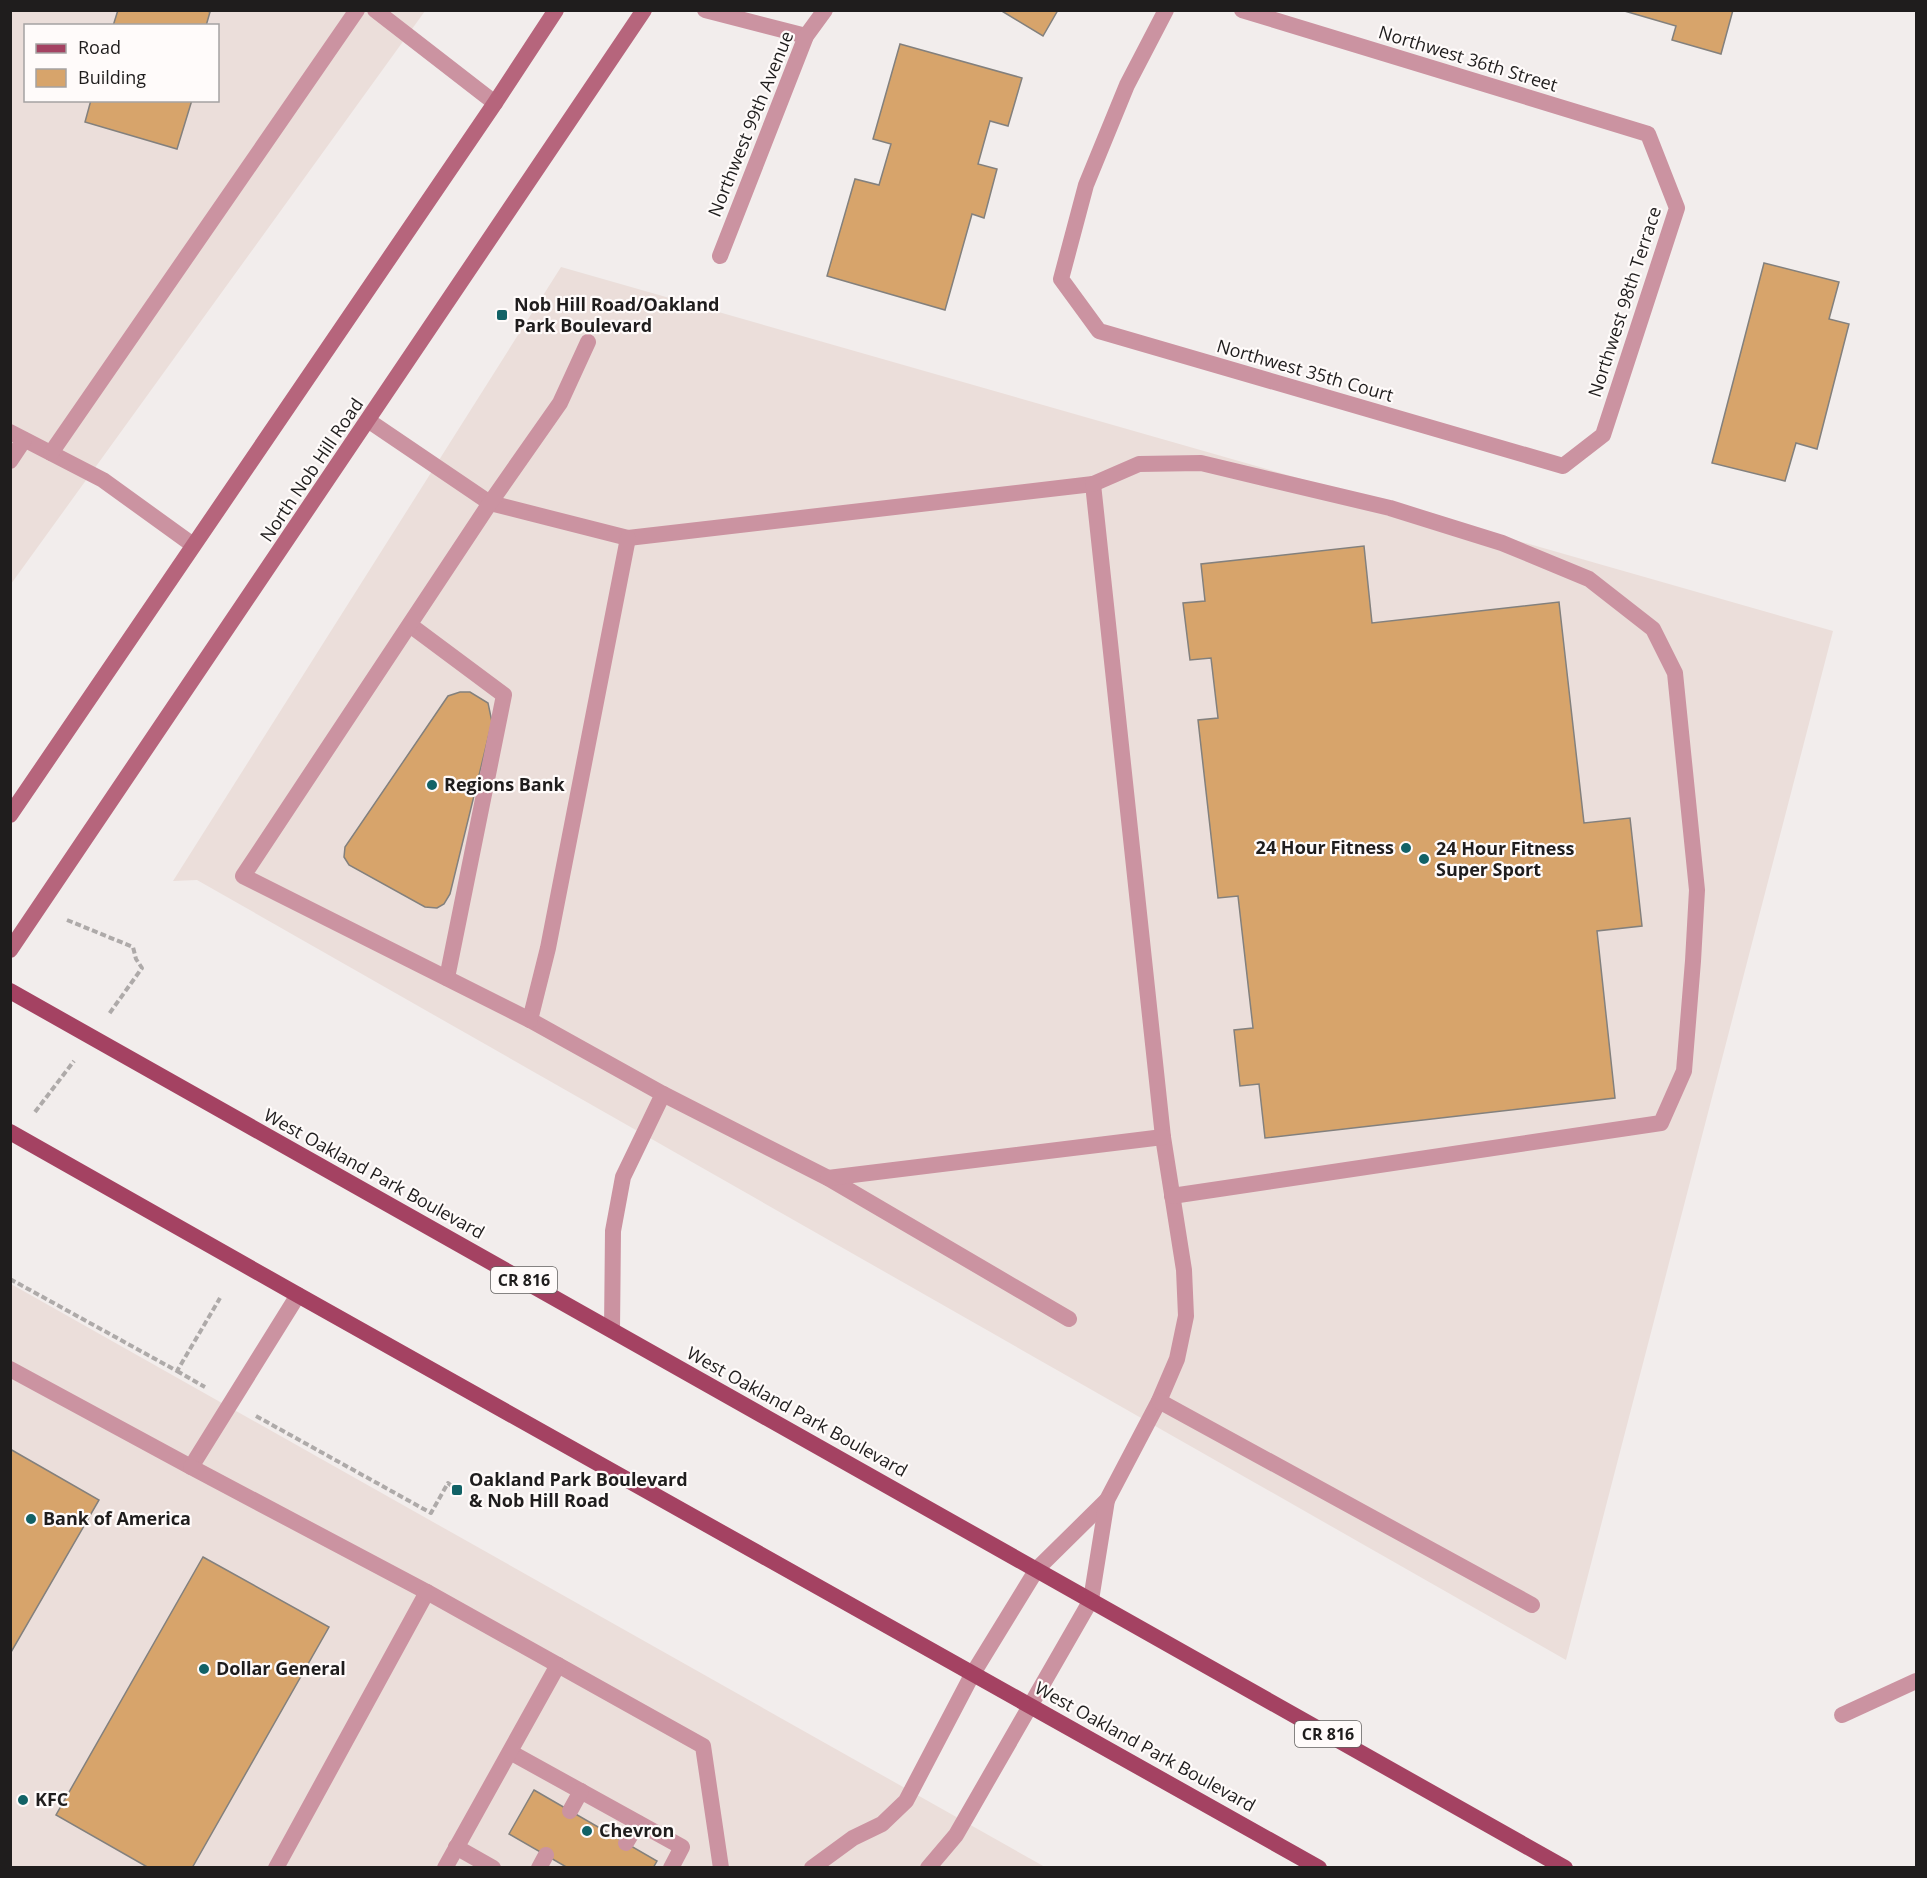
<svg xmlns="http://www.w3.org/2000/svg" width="1927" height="1878" font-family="'Open Sans',sans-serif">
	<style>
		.built { fill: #ebdeda; fill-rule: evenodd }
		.building { fill: #d7a46b; stroke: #83807d; stroke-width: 1.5 }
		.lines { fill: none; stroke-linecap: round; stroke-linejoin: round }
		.path { stroke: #aeaaa9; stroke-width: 4; stroke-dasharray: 6 3; stroke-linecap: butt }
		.service { stroke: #cb93a1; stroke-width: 16 }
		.minor { stroke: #cb93a1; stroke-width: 16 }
		.secondary { stroke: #b6657c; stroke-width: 16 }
		.primary { stroke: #a44262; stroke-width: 16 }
		.poi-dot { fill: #126266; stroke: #fffbfa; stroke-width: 2 }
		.labels { text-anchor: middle; stroke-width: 4.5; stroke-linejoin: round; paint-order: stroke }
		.shield { fill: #fffbfa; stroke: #62605f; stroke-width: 1.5 }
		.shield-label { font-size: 16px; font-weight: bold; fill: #1f1d1d }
		.street-label { font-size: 18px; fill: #1f1d1d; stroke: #fffbfa }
		.poi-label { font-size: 18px; font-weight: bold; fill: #1f1d1d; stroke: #fffbfa; text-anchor: start }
	</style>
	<rect width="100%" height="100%" fill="#f2edec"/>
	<g class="built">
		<path d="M11,11H425L11,584ZM26,26H218V100H26Z"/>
		<path d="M561,267L1833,631L1566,1660L197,880L173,881Z"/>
		<path d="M11,1284L1045,1867H11Z"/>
	</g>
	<g class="building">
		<path d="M118,10H204L210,12L206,26H113Z"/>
		<path d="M1000,10H1058L1043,36Z"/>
		<path d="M1621,10H1733L1721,54L1672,40L1676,26Z"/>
		<path d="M900,44L1022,78L1008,126L990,121L978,164L997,169L984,218L972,214L945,310L827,276L855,179L879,185L891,144L873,139Z"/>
		<path d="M91,100H192L177,149L85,122Z"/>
		<path d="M1764,263L1839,282L1829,319L1849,324L1817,449L1796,443L1785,481L1712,463Z"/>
		<path d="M1364,546L1372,623L1559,602L1584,823L1630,818L1642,926L1597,931L1615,1098L1265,1138L1259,1084L1240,1086L1234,1030L1253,1028L1238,896L1218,898L1198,720L1218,718L1211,658L1190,660L1183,603L1205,601L1201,564Z"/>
		<path d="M460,692H470L488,703L492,722L450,894L444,904L437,908L425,907L349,865L344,857L345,847L448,696Z"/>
		<path d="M10,1449L99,1500L10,1654Z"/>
		<path d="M203,1557L329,1627L192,1868H149L56,1815Z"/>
		<path d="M534,1790L657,1861L653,1868H568L509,1834Z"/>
	</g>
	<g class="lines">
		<g class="path">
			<path d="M67,920L133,947L136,959L142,968L109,1014"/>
			<path d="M35,1112L74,1061"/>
			<path d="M10,1279L177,1371L220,1298"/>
			<path d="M177,1371L205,1387"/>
			<path d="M256,1416L431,1513L448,1483L457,1490"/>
		</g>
		<g class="service">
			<path d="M375,10L495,103"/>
			<path d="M369,421L490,503L628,538L1093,484L1163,1137L1184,1270L1186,1316L1177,1359L1159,1401L1107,1500L1037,1569L972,1675L906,1801L882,1824L853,1838L812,1868"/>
			<path d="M10,432L103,480L193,545"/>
			<path d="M51,453L357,10"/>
			<path d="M10,461L24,440"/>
			<path d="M1093,484L1139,464L1201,463L1390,508L1502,543L1589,579L1653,629L1675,673L1697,890L1693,961L1684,1071L1661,1123L1172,1196"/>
			<path d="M628,538L548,948L530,1020L663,1094L828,1178L1069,1319"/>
			<path d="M410,625L504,695L447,978"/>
			<path d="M530,1020L243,876L490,503L560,403L588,342"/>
			<path d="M828,1178L1163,1137"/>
			<path d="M612,1330L613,1231L623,1177L663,1094"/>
			<path d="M10,1369L191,1467L298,1295"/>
			<path d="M1159,1401L1532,1605"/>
			<path d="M191,1467L427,1592L276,1868"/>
			<path d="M427,1592L703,1746L721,1868"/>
			<path d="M1842,1715L1916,1681"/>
			<path d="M510,1752L682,1847L671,1868"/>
			<path d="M570,1811L581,1791"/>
			<path d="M626,1843L638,1823"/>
			<path d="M456,1847L493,1868"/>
			<path d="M445,1868L558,1665"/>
			<path d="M539,1868L546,1855"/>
			<path d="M928,1868L956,1835L1091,1600L1107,1500"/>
		</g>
		<g class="minor">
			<path d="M705,10L806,36"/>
			<path d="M1166,10L1127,85L1086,185L1061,279L1099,331L1563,466L1603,435L1677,208L1648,134L1242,10"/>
			<path d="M720,256L806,36L825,10"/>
		</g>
		<g class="secondary">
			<path d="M10,815L495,103L556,10"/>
			<path d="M10,950L644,10"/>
		</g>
		<g class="primary">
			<path d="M10,991L1565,1868"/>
			<path d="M10,1132L298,1295L1319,1868"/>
		</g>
	</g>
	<g class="poi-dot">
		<rect x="496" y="309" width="12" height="12" rx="3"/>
		<circle cx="432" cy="785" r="6"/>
		<circle cx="1406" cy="848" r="6"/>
		<circle cx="1424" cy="859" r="6"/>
		<rect x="451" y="1484" width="12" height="12" rx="3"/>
		<circle cx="31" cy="1519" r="6"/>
		<circle cx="204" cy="1669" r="6"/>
		<circle cx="23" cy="1800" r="6"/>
		<circle cx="587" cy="1831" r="6"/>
	</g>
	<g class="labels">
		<g class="shield">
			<rect x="491" y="1267" width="66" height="26" rx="4.5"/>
			<rect x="1295" y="1721" width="66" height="26" rx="4.5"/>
		</g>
		<g class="shield-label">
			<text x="524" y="1286">CR 816</text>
			<text x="1328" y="1740">CR 816</text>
		</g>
		<g class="street-label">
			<text transform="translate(1468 59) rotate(17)" y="6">Northwest 36th Street</text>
			<text transform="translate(751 124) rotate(-68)" y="6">Northwest 99th Avenue</text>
			<text transform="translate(1625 302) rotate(-72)" y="6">Northwest 98th Terrace</text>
			<text transform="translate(1305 371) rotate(16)" y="6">Northwest 35th Court</text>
			<text transform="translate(312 470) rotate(-56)" y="6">North Nob Hill Road</text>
			<text transform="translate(374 1174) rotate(29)" y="6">West Oakland Park Boulevard</text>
			<text transform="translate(797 1412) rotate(29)" y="6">West Oakland Park Boulevard</text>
			<text transform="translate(1145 1747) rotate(29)" y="6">West Oakland Park Boulevard</text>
		</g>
		<g class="poi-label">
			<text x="514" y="311">Nob Hill Road/Oakland<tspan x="514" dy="21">Park Boulevard</tspan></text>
			<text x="444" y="791">Regions Bank</text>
			<text x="1394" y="854" text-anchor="end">24 Hour Fitness</text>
			<text x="1436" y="855">24 Hour Fitness<tspan x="1436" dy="21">Super Sport</tspan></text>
			<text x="469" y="1486">Oakland Park Boulevard<tspan x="469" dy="21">&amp; Nob Hill Road</tspan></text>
			<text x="43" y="1525">Bank of America</text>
			<text x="216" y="1675">Dollar General</text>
			<text x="35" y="1806">KFC</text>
			<text x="599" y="1837">Chevron</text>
		</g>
	</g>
	<rect width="1927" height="1878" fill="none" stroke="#1f1d1d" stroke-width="24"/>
	<rect x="24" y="24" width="195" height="78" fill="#fffbfa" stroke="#a5a2a2" stroke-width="1.5"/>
	<rect x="36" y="44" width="30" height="9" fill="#a44262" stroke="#a5a2a2" stroke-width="1.5"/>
	<text x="78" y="54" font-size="18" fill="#1f1d1d">Road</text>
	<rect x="36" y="69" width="30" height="18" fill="#d7a46b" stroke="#a5a2a2" stroke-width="1.5"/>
	<text x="78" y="84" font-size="18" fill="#1f1d1d">Building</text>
</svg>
